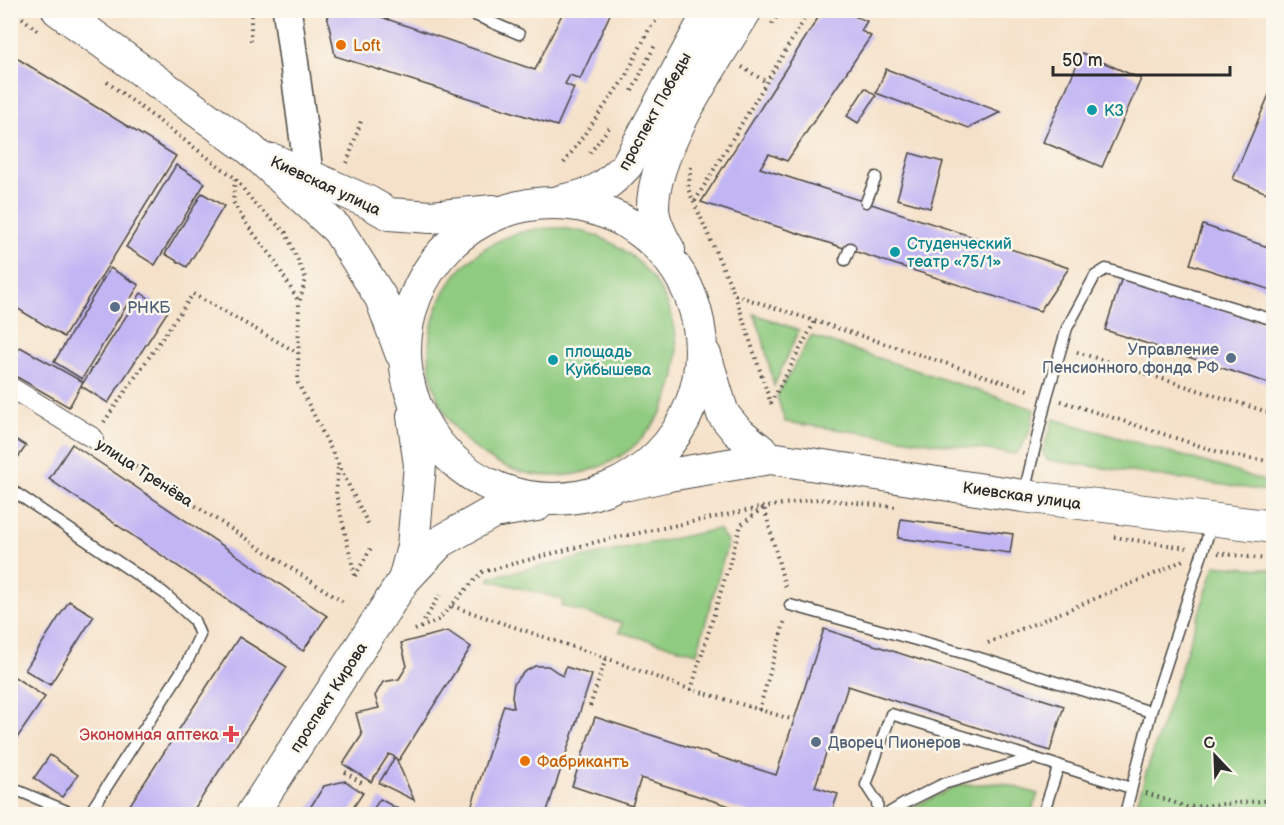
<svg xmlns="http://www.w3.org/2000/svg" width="1284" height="825" font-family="'Balsamiq Sans',sans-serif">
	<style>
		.green { fill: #8fcb80; stroke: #5d7b56; stroke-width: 1.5 }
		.building { fill: #c1b5f4 }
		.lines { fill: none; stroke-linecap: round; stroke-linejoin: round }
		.service-casing { stroke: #494643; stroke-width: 13 }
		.minor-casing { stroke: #494643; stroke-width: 22 }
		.secondary-casing { stroke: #494643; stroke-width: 31 }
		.primary-casing { stroke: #494643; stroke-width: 34 }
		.path { stroke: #494643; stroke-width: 4; stroke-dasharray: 1.5 4.5; stroke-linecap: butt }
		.service { stroke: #fff; stroke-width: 10 }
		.minor { stroke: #fff; stroke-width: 20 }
		.secondary { stroke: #fff; stroke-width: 28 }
		.primary { stroke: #fff; stroke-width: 32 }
		.food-dot { fill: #e8710a; stroke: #fbf7ec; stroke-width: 2 }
		.culture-dot { fill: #0f9aa8; stroke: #fbf7ec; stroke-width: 2 }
		.service-dot { fill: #5c6f8a; stroke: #fbf7ec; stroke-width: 2 }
		.health-dot { fill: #e0444e; stroke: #fbf7ec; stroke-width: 2 }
		.labels { text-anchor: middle; stroke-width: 5; stroke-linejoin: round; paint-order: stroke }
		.food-label { font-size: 16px; fill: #c56008; stroke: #fbf7ec; text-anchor: start }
		.culture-label { font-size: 16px; fill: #0d838f; stroke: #fbf7ec; text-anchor: start }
		.street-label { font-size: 16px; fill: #2b2b2b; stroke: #fbf7ec }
		.service-label { font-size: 16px; fill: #4e5e75; stroke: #fbf7ec; text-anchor: start }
		.health-label { font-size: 16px; fill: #be3a42; stroke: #fbf7ec; text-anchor: end }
	</style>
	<rect width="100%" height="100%" fill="#fbf7ec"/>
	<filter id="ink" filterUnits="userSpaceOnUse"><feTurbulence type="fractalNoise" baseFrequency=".0167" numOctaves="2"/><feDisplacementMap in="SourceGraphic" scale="12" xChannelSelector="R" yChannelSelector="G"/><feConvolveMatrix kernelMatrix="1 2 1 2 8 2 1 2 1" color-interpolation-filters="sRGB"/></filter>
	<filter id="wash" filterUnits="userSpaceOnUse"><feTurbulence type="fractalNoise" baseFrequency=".008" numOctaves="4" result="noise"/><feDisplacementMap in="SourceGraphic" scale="24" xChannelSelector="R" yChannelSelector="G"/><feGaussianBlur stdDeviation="1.35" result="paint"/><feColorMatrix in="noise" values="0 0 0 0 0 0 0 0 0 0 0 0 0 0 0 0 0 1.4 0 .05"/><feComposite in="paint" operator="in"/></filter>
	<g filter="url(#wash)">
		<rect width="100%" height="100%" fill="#f5e1c9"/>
		<g class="green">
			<circle cx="553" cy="352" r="124"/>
			<path d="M754,314L799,330L774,386L762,335Z"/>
			<path d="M811,336L1034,409C1032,427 1028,441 1015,454L785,422L777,396Z"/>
			<path d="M1054,419L1221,467L1273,484V492L1047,460L1042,452Z"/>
			<path d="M718,529L728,542L697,653L619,632L622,623L562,606V599L489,580L490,577Z"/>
			<path d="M1215,565L1273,570V814H1134L1146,773Z"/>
			<path d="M1002,783L1038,794L1031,814H905L913,807L960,785Z"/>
		</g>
		<g id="blocks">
			<g class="building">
				<path d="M326,10H377L378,16L535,70L564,10H612L580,79L570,75L565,84L574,88L557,126L335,56Z"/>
				<path d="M823,10H839L867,21L861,31L871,36L787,161L769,154L760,168L1069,268L1040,311L701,202Z"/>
				<path d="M1082,53L1141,79L1102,167L1043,142Z"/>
				<path d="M10,54L176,156L64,337L10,304Z"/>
				<path d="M886,69L1001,112L969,128L876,93Z"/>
				<path d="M865,88L876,96L858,123L847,116Z"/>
				<path d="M1271,90L1274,91V196L1233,179Z"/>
				<path d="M910,153L943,162L930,208L897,199Z"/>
				<path d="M176,165L205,183L155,265L126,247Z"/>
				<path d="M202,193L224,206L187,267L165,254Z"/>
				<path d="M1203,225L1274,249V291L1190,264Z"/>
				<path d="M110,268L139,285L82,379L54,362Z"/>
				<path d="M1122,277L1274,326V385L1105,330Z"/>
				<path d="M141,293L168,311L108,403L81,386Z"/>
				<path d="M20,347L83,382L69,407L10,373V363Z"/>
				<path d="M10,436L26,446L10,469Z"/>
				<path d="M72,444L327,616L303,651L49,479Z"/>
				<path d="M901,519L1013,534L1010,553L898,538Z"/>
				<path d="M69,601L94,616L50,685L25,670Z"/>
				<path d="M824,629L1064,706L1050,751L848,686L815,787L838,794L831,814H755L641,778L632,806L572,786L595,717L776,775Z"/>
				<path d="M448,631L471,647L399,760L396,758L414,800L379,783L395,757L389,754L371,782L343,764L362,735L356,713L379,708L375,696L383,682L399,679L407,666L401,643Z"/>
				<path d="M239,637L287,667L191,814H124Z"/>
				<path d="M535,666H548L563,676L566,667L592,675L546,814H469L504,705L514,708L512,696L514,683L524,672Z"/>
				<path d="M10,674L45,697L10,748Z"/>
				<path d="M50,755L78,775L62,797L34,778Z"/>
				<path d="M345,781L363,793L349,814H306L324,786Z"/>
				<path d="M380,799L407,814H370Z"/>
			</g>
		</g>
	</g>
	<g filter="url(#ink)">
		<use href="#blocks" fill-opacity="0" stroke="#494643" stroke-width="1.5"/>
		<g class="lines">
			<defs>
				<g id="service">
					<path d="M463,10L519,34"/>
					<path d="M866,202L876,177"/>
					<path d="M845,260L850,248"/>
					<path d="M10,489L164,593L194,620L200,635L186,664L89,814"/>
					<path d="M1024,493L1047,396L1067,328L1095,276L1106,269L1274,320"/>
					<path d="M790,605L970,655L1151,712"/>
					<path d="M10,794L14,789L74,814"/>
					<path d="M878,814L877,802L866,785L891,714L1131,788"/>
					<path d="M887,814L907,802L943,784L1034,758"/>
					<path d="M1043,814L1059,765"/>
					<path d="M1125,814L1151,712L1212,523"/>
				</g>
				<path id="minor" d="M10,387L93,438"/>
				<path id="secondary" d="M287,10L309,175"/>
				<g id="primary">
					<path d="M58,10L250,149L338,230L381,298L401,353"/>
					<path d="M273,160L368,202L389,214L431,217L493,211"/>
					<path d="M561,201C592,195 605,189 627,165L710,10"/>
					<circle cx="553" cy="351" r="148"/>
					<path d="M669,250C662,238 653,221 653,207C653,150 716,60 746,10"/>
					<path d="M705,355L723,414L737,431L770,458"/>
					<path d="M628,484L669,475L770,458L1023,496L1274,527"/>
					<path d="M404,580L413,547L420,465L413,416"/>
					<path d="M252,814L404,580L440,542L493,512L537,505"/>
				</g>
			</defs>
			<use href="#service" class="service-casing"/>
			<use href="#minor" class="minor-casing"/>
			<use href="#secondary" class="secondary-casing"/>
			<use href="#primary" class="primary-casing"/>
			<g class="path">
				<path d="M13,10L38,31"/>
				<path d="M772,24L781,10"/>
				<path d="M251,41V10"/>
				<path d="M742,67L766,82"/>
				<path d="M107,82L235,178L254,203L286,233L306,279L299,303L298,383L368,524"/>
				<path d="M632,91L655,45"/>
				<path d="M590,153L611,125"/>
				<path d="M347,163L362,118"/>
				<path d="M564,163L626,76L649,29L665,10"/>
				<path d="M691,167L688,189L735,295L771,404"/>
				<path d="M235,179L233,202L247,225L271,255L299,302"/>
				<path d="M695,201L810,10"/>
				<path d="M735,295L1031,391"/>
				<path d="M1077,352L1274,414"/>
				<path d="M1061,401L1225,454L1274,462"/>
				<path d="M771,403L815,321"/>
				<path d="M104,422L193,294L298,353"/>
				<path d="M110,450L343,602"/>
				<path d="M338,468L336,494L355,576"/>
				<path d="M1114,537L1187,548"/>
				<path d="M1218,553L1274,560"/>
				<path d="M355,576L371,548"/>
				<path d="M452,606L606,658L677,685L794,720"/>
				<path d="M424,621L440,595"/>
				<path d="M415,630L438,620L482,572L600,541L764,507L819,499L896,507"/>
				<path d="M988,643L1164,570L1183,560"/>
				<path d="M691,690L741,525L764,507L786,590"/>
				<path d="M590,706L606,658"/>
				<path d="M759,710L785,620"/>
				<path d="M345,772L363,784"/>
				<path d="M1146,793L1187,807L1274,800"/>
				<path d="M1190,809L1206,814"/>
			</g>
			<use href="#service" class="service"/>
			<use href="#minor" class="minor"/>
			<use href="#secondary" class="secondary"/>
			<use href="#primary" class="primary"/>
		</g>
	</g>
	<g class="food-dot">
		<circle cx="341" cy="45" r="6"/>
		<circle cx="525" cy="761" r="6"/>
	</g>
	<g class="culture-dot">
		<circle cx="1092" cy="110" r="6"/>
		<circle cx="895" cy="252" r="6"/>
		<circle cx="553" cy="360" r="6"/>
	</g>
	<g class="service-dot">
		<circle cx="115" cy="307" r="6"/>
		<circle cx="1231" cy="358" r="6"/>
		<circle cx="816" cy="742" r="6"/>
	</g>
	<path class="health-dot" d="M228 725h6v6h6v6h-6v6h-6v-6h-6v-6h6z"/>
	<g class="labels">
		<g class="food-label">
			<text x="353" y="51">Loft</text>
			<text x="537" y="767">Фабрикантъ</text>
		</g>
		<g class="culture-label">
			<text x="1104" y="116">К3</text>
			<text x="907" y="249">Студенческий<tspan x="907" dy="18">театр «75/1»</tspan></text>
			<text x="565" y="357">площадь<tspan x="565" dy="18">Куйбышева</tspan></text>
		</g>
		<g class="street-label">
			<text transform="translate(654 111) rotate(-61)" y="6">проспект Победы</text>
			<text transform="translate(326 185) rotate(25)" y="6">Киевская улица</text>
			<text transform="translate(145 472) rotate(33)" y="6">улица Тренёва</text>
			<text transform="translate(1022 495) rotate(8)" y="6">Киевская улица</text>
			<text transform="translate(328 697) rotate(-57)" y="6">проспект Кирова</text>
		</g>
		<g class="service-label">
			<text x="127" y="313">РНКБ</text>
			<text x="1219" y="355" text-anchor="end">Управление<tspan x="1219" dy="18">Пенсионного фонда РФ</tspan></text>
			<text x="828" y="748">Дворец Пионеров</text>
		</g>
		<g class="health-label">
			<text x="219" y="740">Экономная аптека</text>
		</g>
	</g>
	<rect width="1284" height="825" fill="none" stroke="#fbf7ec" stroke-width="36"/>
	<g transform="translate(1215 756) rotate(337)" stroke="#fbf7ec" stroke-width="4.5" paint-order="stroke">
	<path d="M0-4.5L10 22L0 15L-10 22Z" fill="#2b2b2b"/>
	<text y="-9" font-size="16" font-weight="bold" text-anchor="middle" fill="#2b2b2b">С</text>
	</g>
	<path d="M1053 66v9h177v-9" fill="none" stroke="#2b2b2b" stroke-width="3"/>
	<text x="1062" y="66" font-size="18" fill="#2b2b2b" stroke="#fbf7ec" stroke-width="4.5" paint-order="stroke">50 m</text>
</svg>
